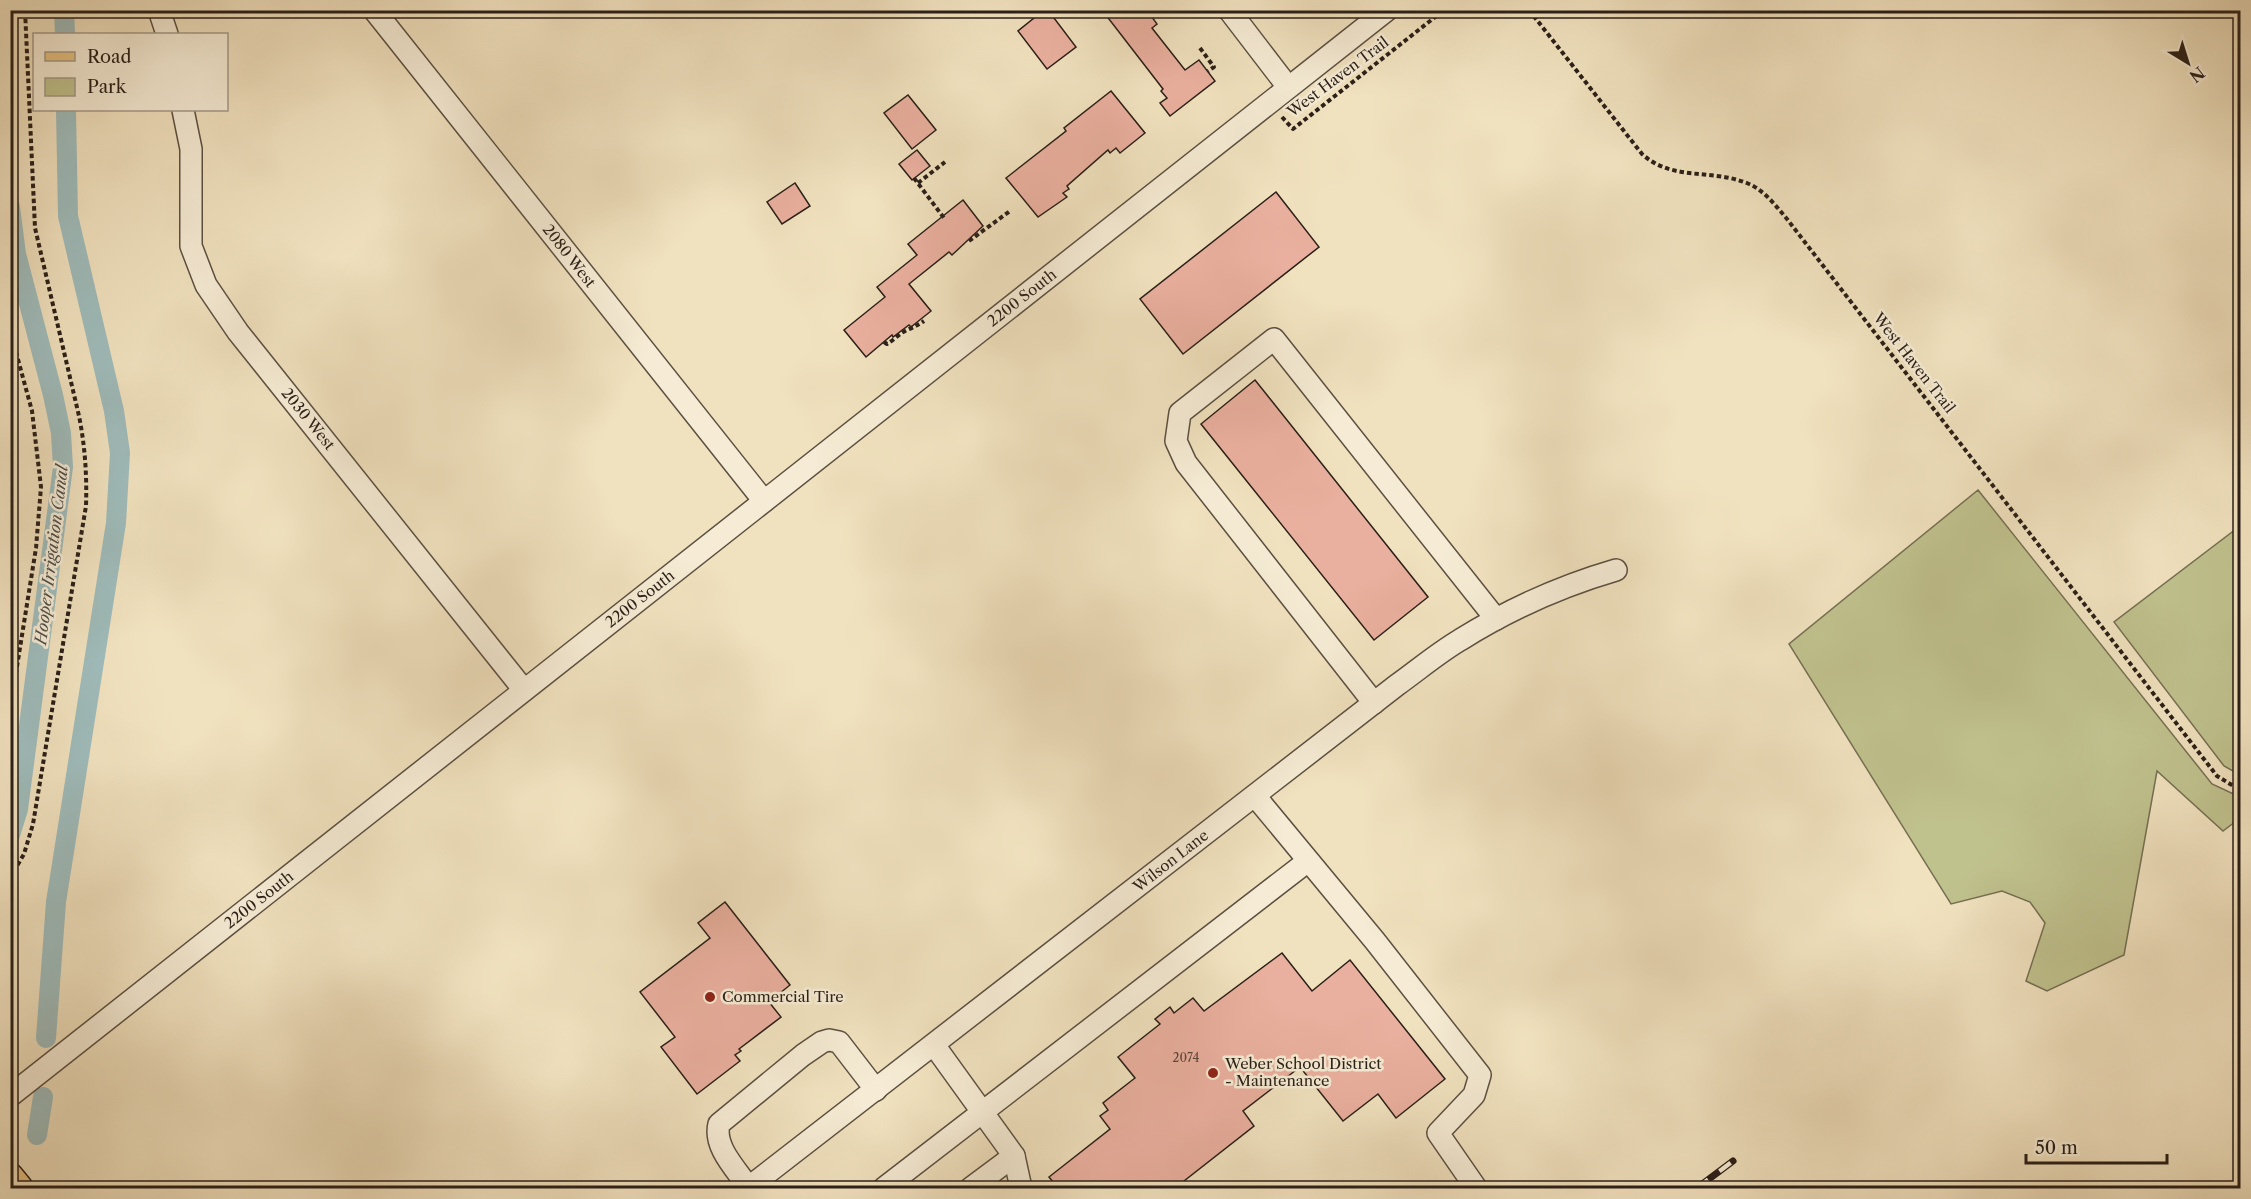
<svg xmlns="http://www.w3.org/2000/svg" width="2251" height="1199" font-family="'Libre Caslon Text',serif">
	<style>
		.green { fill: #c0c28e; stroke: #757053; stroke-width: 1.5 }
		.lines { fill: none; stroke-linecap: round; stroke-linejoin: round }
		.canal { stroke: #9fbcbb; stroke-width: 20 }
		.building { fill: #eab09f; stroke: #2a1f18; stroke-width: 1.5 }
		.minor-casing { stroke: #5c5042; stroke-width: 24 }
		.major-casing { stroke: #2a1f18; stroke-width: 30 }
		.path { stroke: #2a1f18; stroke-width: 4; stroke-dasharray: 4.5 3; stroke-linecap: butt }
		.minor { stroke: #f6ecd5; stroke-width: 21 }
		.major { stroke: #e8c180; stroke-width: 27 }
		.rail-casing { stroke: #2a1f18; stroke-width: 7 }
		.rail { stroke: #f6ecd5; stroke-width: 4.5; stroke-dasharray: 14; stroke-linecap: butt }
		.poi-dot { fill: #8f2418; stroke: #f6ecd5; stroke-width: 2 }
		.labels { text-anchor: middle; stroke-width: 5; stroke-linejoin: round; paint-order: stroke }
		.number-label { font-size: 12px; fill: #5a433a }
		.street-label { font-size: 15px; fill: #2a1f18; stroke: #f6ecd5 }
		.poi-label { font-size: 15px; fill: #2a1f18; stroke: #f6ecd5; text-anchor: start }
		.water-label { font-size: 16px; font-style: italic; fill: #4d4e49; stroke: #f6ecd5 }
	</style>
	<rect width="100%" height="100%" fill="#f1e2bf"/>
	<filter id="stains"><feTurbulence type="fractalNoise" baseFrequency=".00333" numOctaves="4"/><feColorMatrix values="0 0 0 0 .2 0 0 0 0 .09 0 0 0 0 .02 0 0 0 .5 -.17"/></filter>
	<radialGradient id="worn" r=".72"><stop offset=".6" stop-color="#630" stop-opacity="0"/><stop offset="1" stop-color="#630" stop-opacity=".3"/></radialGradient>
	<g class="green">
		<path d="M1978,490L2212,784L2240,797V818L2223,831L2157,771L2124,955L2047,991L2026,981L2045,923L2030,902L2002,891L1951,904L1789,644Z"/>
		<path d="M2240,526V775L2224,766L2114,622Z"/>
	</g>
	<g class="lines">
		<g class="canal">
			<path d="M64,10L65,34"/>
			<path d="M10,207L16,254L53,395L61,433L63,467L18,809L10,835"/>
			<path d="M46,1038L56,902L116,523L120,453L114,411L68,216L66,110"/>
			<path d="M37,1135L43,1097"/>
		</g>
	</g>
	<g class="building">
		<path d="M1044,10H1048L1076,47L1047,69L1018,31Z"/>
		<path d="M1102,10H1147L1157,24L1152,28L1185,70L1199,60L1215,81L1170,116L1160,103L1167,98L1161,91L1163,89Z"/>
		<path d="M1111,91L1145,133L1120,153L1116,148L1110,153L1108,150L1067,186L1069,189L1063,193L1067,197L1038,217L1006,178L1066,131L1064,128Z"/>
		<path d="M908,95L936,130L912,149L884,113Z"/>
		<path d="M917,150L930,166L912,180L899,164Z"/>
		<path d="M795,183L810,206L782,224L767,202Z"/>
		<path d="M1276,192L1319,247L1183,354L1140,299Z"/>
		<path d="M963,200L983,226L952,255L949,252L909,284L931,311L911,327L909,325L893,337L892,335L866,357L844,330L885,297L877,287L917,255L908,244Z"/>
		<path d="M1255,380L1428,597L1374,640L1201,424Z"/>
		<path d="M725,902L790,985L769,1002L781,1017L739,1049L741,1051L735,1055L740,1061L697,1094L661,1047L675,1037L640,992L710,938L698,923Z"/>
		<path d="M1282,953L1312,991L1350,960L1445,1079L1396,1118L1378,1094L1343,1121L1300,1067L1243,1111L1254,1126L1175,1188H1058L1049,1177L1110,1129L1100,1116L1108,1110L1103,1103L1135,1078L1118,1057L1160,1024L1155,1019L1170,1007L1174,1013L1193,998L1204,1011Z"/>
	</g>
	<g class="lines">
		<defs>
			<g id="minor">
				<path d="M159,10L167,34"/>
				<path d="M374,10L764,501"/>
				<path d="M1229,10L1288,87"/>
				<path d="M183,110L191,149V246L206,285L238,332L524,690"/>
				<path d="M1374,703L1186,463L1176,441L1180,413L1274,339L1496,619"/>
				<path d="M1255,796L1375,941L1480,1075L1474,1095L1438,1133L1476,1188"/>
				<path d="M934,1045L1014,1156L1021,1188"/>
				<path d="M10,1096L1387,10"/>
				<path d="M748,1188L1397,685C1418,670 1438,653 1460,640C1508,610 1561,586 1616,570"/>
				<path d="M749,1188C737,1170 713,1147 719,1124L803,1055L822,1042L829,1040L839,1042L876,1090"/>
				<path d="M884,1188L1308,861"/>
				<path d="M971,1188L1014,1156"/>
			</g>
			<path id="major" d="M10,1177L19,1188"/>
		</defs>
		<use href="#minor" class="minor-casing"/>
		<use href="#major" class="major-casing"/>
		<g class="path">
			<path d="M1529,10L1642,154C1673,182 1712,168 1749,184C1765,191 1776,206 1787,219L2217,776L2240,790"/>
			<path d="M1200,48L1214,67L1208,71"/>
			<path d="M1282,117L1293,129L1444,10"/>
			<path d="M914,178L944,218"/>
			<path d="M918,183L945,162"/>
			<path d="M969,241L1010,211"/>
			<path d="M10,330L32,411L41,487L36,548L10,710"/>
			<path d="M884,342L887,344C894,340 900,333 907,330C914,327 918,325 924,321"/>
			<path d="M10,878L24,854L33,824L86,506C87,475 85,446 79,416L35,228L25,10"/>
		</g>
		<use href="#minor" class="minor"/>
		<use href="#major" class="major"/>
		<defs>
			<path id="rail" d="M1697,1188L1733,1161"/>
		</defs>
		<use href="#rail" class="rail-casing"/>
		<use href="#rail" class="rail"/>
	</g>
	<g class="poi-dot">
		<circle cx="710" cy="997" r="6"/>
		<circle cx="1213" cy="1073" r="6"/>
	</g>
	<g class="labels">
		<g class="number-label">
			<text x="1186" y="1062">2074</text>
		</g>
		<g class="street-label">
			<text transform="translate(1338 77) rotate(-37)" y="5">West Haven Trail</text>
			<text transform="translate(569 256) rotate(52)" y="5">2080 West</text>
			<text transform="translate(1022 298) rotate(-38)" y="5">2200 South</text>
			<text transform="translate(1914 363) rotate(52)" y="5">West Haven Trail</text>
			<text transform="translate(308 419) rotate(51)" y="5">2030 West</text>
			<text transform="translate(640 599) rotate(-38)" y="5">2200 South</text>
			<text transform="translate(1171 861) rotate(-38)" y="5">Wilson Lane</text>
			<text transform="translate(259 900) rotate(-38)" y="5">2200 South</text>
		</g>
		<g class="poi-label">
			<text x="722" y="1002">Commercial Tire</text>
			<text x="1225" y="1069">Weber School District<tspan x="1225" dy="17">- Maintenance</tspan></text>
		</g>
		<g class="water-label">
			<text transform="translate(51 555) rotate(-83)" y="6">Hooper Irrigation Canal</text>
		</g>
	</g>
	<rect width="2251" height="1199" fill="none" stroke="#f1e2bf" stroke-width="36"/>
	<rect x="12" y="12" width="2227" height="1175" fill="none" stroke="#2a1f18" stroke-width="3"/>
	<rect x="18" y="18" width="2215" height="1163" fill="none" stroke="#2a1f18" stroke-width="1.5"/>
	<rect x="33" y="33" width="195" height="78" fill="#f6ecd5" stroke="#a49a89" stroke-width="1.5"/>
	<rect x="45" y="52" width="30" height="9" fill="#e8c180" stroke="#a49a89" stroke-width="1.5"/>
	<text x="87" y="63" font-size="18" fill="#2a1f18">Road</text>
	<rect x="45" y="78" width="30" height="18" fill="#c0c28e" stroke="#a49a89" stroke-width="1.5"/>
	<text x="87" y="93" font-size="18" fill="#2a1f18">Park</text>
	<g transform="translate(2188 63) rotate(142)" stroke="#f6ecd5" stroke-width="4.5" paint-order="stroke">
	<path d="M0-4.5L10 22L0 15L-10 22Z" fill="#2a1f18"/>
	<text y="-9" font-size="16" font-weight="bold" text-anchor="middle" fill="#2a1f18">N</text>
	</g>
	<path d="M2026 1154v9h141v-9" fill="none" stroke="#2a1f18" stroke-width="3"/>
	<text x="2035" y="1154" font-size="18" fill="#2a1f18" stroke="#f6ecd5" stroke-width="4.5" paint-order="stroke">50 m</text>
	<rect width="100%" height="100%" filter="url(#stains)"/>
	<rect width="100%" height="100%" fill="url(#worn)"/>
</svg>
